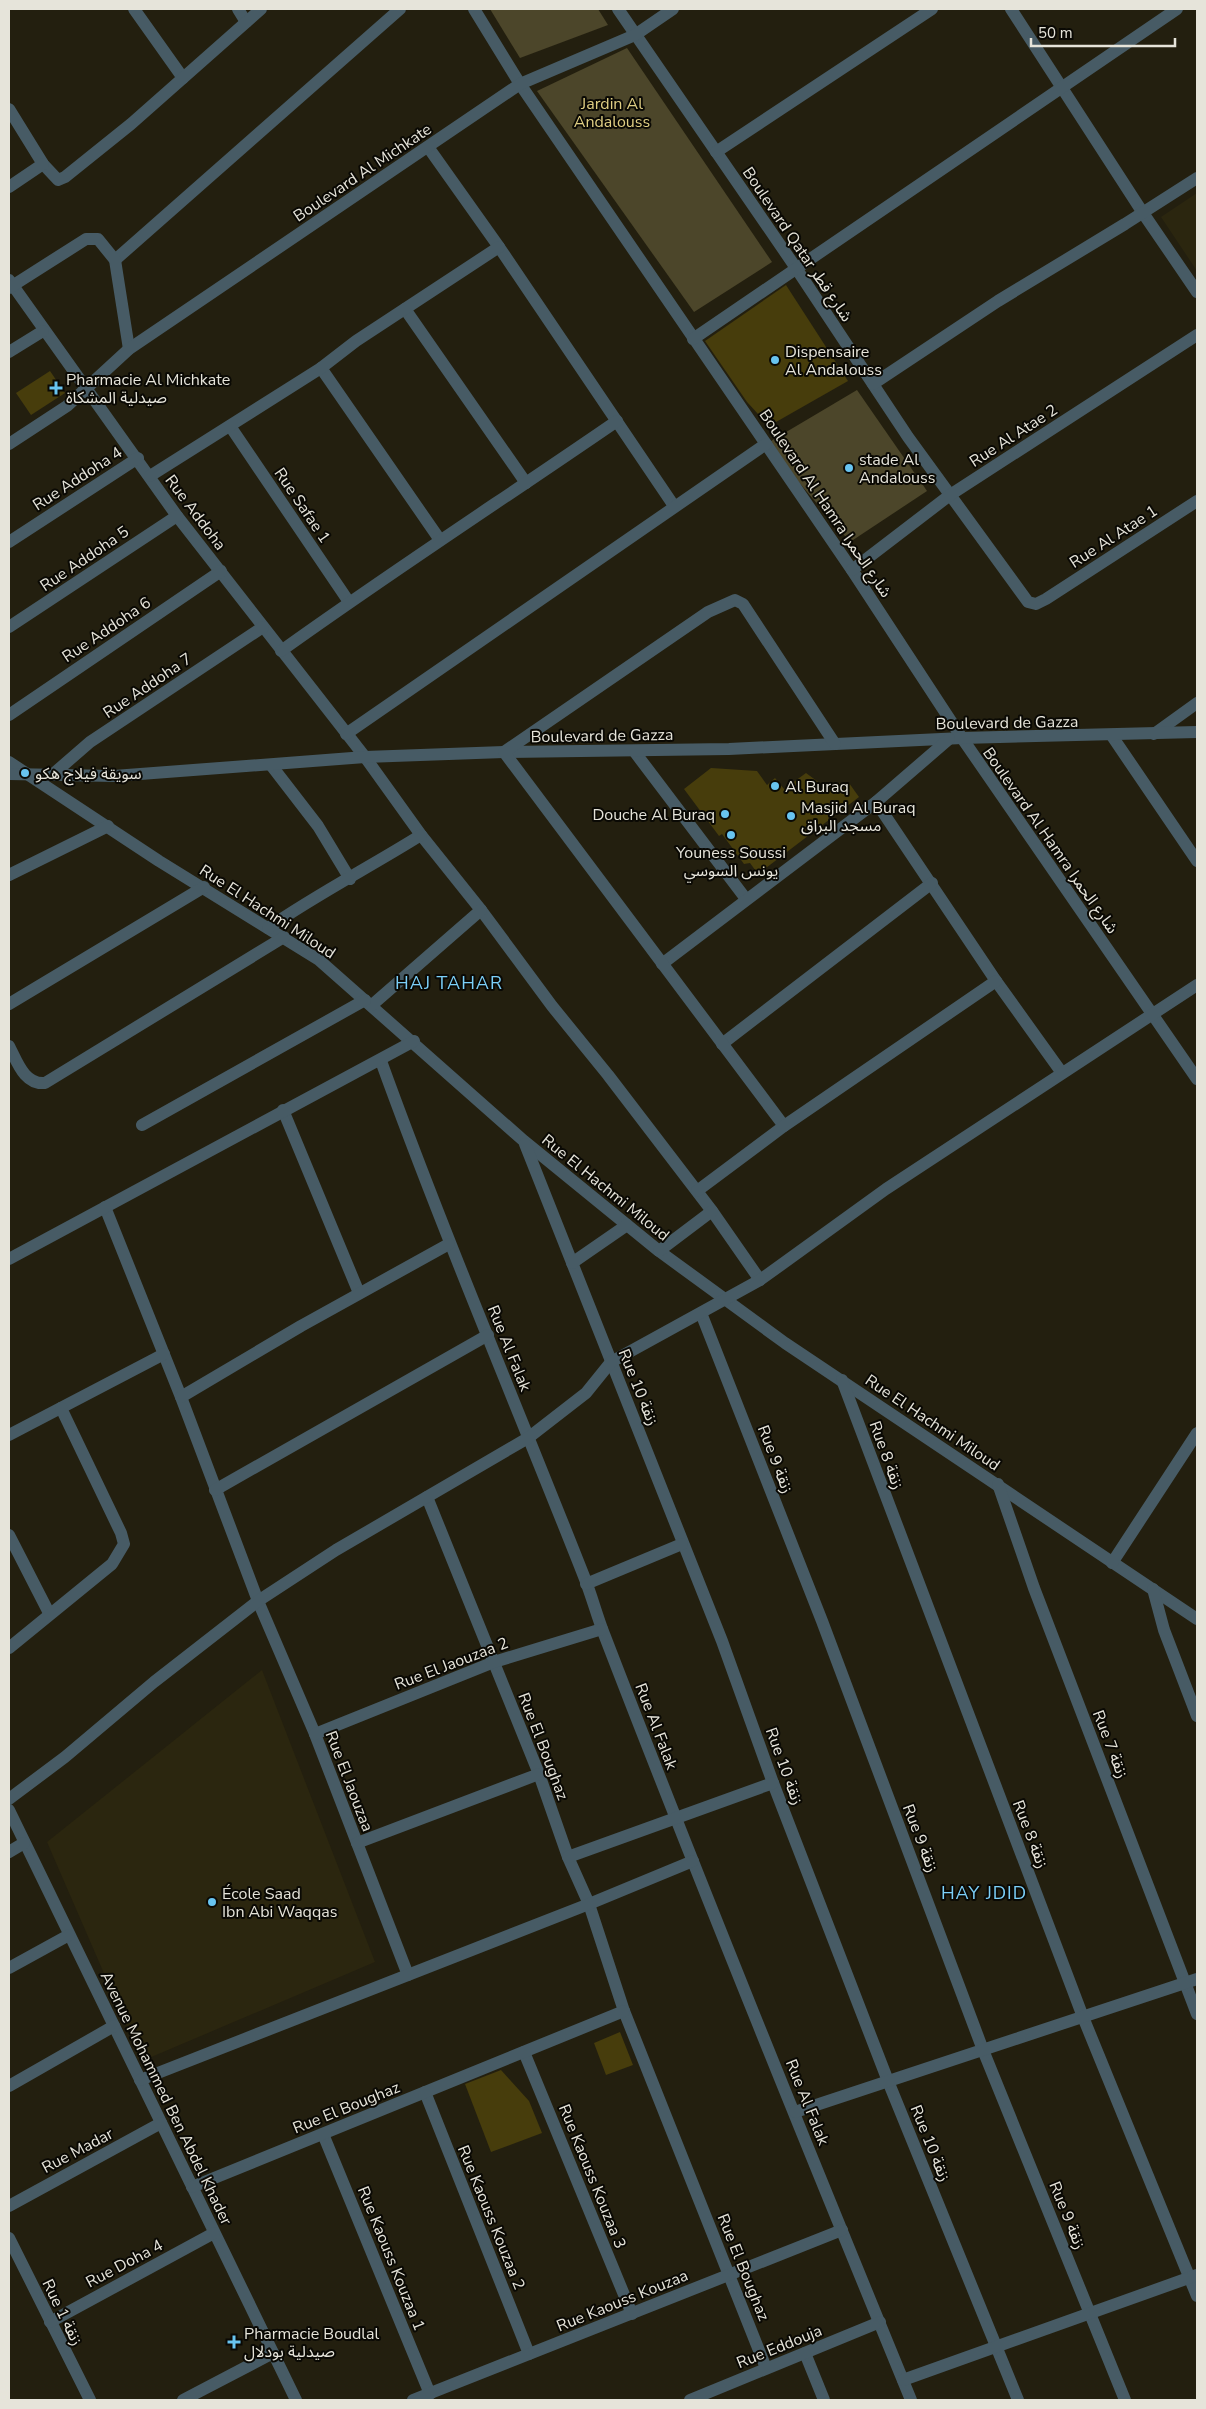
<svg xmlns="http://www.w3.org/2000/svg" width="1206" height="2409" font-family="'Nunito Sans','Noto Sans Arabic',sans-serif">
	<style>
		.built { fill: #2b260f }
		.green { fill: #4c462a }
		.building { fill: #473d0c }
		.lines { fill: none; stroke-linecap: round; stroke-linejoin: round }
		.minor { stroke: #475b65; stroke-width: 12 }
		.poi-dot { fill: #68c4f0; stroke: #0a0904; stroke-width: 2 }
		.labels { text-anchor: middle; stroke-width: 4; stroke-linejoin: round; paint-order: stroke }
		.park-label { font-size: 16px; fill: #e0cf84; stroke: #0a0904 }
		.street-label { font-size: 16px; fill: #e6e4da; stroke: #0a0904 }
		.poi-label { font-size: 16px; fill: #e6e4da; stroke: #0a0904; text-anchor: start }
		.neighbourhood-label { font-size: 18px; letter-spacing: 1px; fill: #7cd0f9; stroke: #0a0904 }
	</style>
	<rect width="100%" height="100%" fill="#231f0f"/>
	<g class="built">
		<path d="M1197,193V271L1161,217Z"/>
		<path d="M262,1670L375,1962L142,2061L47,1842Z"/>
	</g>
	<g class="green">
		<path d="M490,9H598L608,25L520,58Z"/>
		<path d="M627,48L772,262L694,312L537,91Z"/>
		<path d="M857,390L927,491L850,542L766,444Z"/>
	</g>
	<g class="building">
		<path d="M786,285L848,381L769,426L747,402L705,341Z"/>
		<path d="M50,371L65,393L31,415L16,393Z"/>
		<path d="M711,768L757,771L767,785L775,778L784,789L806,773L821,784L849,783L859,797L758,874L750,863L744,864L722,834L719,836L684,789Z"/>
		<path d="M620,2032L633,2065L606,2075L594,2043Z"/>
		<path d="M501,2070L529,2101L542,2133L491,2152L465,2084Z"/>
	</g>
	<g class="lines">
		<g class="minor">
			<path d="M134,9L183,78"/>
			<path d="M238,9L246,22"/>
			<path d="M474,9L520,84L852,570L962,738L1197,1079"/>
			<path d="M618,9L796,268L908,437L1028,602L1036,604L1046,599L1197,501"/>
			<path d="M1011,9L1143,213L1197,292"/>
			<path d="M9,109L43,164L58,180L65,177L131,124L261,9"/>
			<path d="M428,147L499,247L674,506"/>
			<path d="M716,152L932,9"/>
			<path d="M9,187L43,164"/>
			<path d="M115,260L400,9"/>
			<path d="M9,280L177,516L365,757L421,835L481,910L552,1006L608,1075L712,1211L760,1280"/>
			<path d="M9,288L86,239H98L115,260L129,349"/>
			<path d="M405,309L526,483"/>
			<path d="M693,339L1177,9"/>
			<path d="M9,352L43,331"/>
			<path d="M321,368L440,540"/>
			<path d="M873,384L998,301L1125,224L1197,178"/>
			<path d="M230,426L349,602"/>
			<path d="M9,444L67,406L129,349L520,84L635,35L673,9"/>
			<path d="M150,476L321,368L356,341L499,247"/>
			<path d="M9,542L138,458"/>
			<path d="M852,570L950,495L1197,335"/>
			<path d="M9,627L177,516"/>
			<path d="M281,651C391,572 505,498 617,421"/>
			<path d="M9,715L221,571"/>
			<path d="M346,734L766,444"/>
			<path d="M1154,734L1197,703"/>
			<path d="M1112,736L1197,861"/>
			<path d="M634,751L746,899"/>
			<path d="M9,762L159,861L319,960L524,1141L659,1251L785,1343L1197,1619"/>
			<path d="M271,765L318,826L350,879"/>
			<path d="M9,774L114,776L365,757L504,752L729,749L962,738L1197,732"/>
			<path d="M52,775L90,742L263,627"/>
			<path d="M876,802L996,981L1062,1073"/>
			<path d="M9,875L108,826"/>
			<path d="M268,928C317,894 370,867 421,835"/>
			<path d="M662,964L876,802L949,739"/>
			<path d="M9,1004L204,887"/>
			<path d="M372,1005L481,910"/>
			<path d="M722,1044L932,883"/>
			<path d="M9,1046C17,1061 24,1085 45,1083L284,937"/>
			<path d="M381,1061C444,1235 517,1406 585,1579C592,1597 597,1616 604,1634C703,1891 807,2146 911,2400"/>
			<path d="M283,1110L359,1293"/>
			<path d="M142,1125L365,1000"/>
			<path d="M784,1126L504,752L708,612L735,600L743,604L835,744"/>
			<path d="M525,1144L722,1641L773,1783L888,2081L1018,2400"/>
			<path d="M697,1191L784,1126L996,981"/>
			<path d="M105,1207L181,1397L258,1601L315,1734L408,1975"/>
			<path d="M659,1251L712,1211"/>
			<path d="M9,1259L414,1041"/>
			<path d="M572,1263L627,1225"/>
			<path d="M701,1313L822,1621L983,2050L1125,2400"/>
			<path d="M842,1380L1083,2017L1197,2296"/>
			<path d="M181,1397L301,1326L449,1244"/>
			<path d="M9,1435L164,1354"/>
			<path d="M998,1484L1034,1588L1197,2014"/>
			<path d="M215,1490L488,1335"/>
			<path d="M427,1497L539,1774L568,1857L589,1904L624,2011L766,2368"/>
			<path d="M9,1535L49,1613"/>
			<path d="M1112,1563L1197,1433"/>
			<path d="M586,1584L682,1544"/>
			<path d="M1153,1589L1164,1630L1197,1716"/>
			<path d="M9,1648L112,1564L124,1544L121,1533L61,1408"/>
			<path d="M315,1734L494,1662L602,1629"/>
			<path d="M9,1799L65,1757L154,1682L258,1601L336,1550L528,1438L586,1393L611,1362L760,1280L886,1189L1197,985"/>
			<path d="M9,1810L296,2400"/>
			<path d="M357,1843L539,1774"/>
			<path d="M9,1852L24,1843"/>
			<path d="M568,1857L773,1783"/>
			<path d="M9,1968L69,1935"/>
			<path d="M524,2052L632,2314"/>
			<path d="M140,2080L589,1904L693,1861"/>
			<path d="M9,2086L114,2026"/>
			<path d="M425,2092L529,2354"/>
			<path d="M795,2112L1197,1979"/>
			<path d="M323,2134L430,2394"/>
			<path d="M192,2187L624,2011"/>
			<path d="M9,2206L161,2123"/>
			<path d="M9,2238L90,2400"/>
			<path d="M50,2322L214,2233"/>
			<path d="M805,2353L824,2400"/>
			<path d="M903,2380L1197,2275"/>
			<path d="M183,2400L273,2353"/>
			<path d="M413,2400L842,2230"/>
			<path d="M690,2400L880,2322"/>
		</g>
	</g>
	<g class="poi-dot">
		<circle cx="775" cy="360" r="5"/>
		<path d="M53.5 380.5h5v5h5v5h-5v5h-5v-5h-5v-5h5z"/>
		<circle cx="849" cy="468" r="5"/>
		<circle cx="25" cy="773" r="5"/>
		<circle cx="775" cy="786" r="5"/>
		<circle cx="725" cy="814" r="5"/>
		<circle cx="791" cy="816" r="5"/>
		<circle cx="731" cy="835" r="5"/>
		<circle cx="212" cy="1902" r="5"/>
		<path d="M231.5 2334.5h5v5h5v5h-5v5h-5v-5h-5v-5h5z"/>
	</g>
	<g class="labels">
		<g class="park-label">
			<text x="612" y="109">Jardin Al<tspan x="612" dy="18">Andalouss</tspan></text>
		</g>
		<g class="street-label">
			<text transform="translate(362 172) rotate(-34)" y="6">Boulevard Al Michkate</text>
			<text transform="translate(798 244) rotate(56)" y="6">Boulevard Qatar شارع قطر</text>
			<text transform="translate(1013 435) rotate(-33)" y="6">Rue Al Atae 2</text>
			<text transform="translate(77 478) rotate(-33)" y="6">Rue Addoha 4</text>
			<text transform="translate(826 503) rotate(56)" y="6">Boulevard Al Hamra شارع الحمرا</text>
			<text transform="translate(303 505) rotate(56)" y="6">Rue Safae 1</text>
			<text transform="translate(196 512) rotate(53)" y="6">Rue Addoha</text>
			<text transform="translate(1113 536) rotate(-33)" y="6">Rue Al Atae 1</text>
			<text transform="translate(84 558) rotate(-34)" y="6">Rue Addoha 5</text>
			<text transform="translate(106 629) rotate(-34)" y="6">Rue Addoha 6</text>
			<text transform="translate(147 685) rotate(-34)" y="6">Rue Addoha 7</text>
			<text transform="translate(1007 722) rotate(-1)" y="6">Boulevard de Gazza</text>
			<text transform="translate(602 735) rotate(-1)" y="6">Boulevard de Gazza</text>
			<text transform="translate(1051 840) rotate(55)" y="6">Boulevard Al Hamra شارع الحمرا</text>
			<text transform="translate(268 911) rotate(33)" y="6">Rue El Hachmi Miloud</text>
			<text transform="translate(606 1187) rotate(39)" y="6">Rue El Hachmi Miloud</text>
			<text transform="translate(510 1348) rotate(68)" y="6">Rue Al Falak</text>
			<text transform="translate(639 1387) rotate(68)" y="6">Rue 10 زنقة</text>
			<text transform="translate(933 1422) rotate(34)" y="6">Rue El Hachmi Miloud</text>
			<text transform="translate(887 1455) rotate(70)" y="6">Rue 8 زنقة</text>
			<text transform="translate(776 1459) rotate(69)" y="6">Rue 9 زنقة</text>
			<text transform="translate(451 1663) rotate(-21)" y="6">Rue El Jaouzaa 2</text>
			<text transform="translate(657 1726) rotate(69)" y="6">Rue Al Falak</text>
			<text transform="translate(1111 1744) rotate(69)" y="6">Rue 7 زنقة</text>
			<text transform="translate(544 1746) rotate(69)" y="6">Rue El Boughaz</text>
			<text transform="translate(785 1766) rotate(70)" y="6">Rue 10 زنقة</text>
			<text transform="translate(350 1781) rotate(69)" y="6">Rue El Jaouzaa</text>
			<text transform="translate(1031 1834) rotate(69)" y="6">Rue 8 زنقة</text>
			<text transform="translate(921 1838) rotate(69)" y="6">Rue 9 زنقة</text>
			<text transform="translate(167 2098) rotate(64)" y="6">Avenue Mohammed Ben Abdel Khader</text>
			<text transform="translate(808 2102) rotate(68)" y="6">Rue Al Falak</text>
			<text transform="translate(346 2107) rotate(-22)" y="6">Rue El Boughaz</text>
			<text transform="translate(931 2143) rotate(68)" y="6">Rue 10 زنقة</text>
			<text transform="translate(77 2150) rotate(-28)" y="6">Rue Madar</text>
			<text transform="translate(593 2176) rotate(68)" y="6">Rue Kaouss Kouzaa 3</text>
			<text transform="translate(1068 2215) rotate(68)" y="6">Rue 9 زنقة</text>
			<text transform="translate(492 2217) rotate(68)" y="6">Rue Kaouss Kouzaa 2</text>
			<text transform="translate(392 2258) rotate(68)" y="6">Rue Kaouss Kouzaa 1</text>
			<text transform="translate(124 2263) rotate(-28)" y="6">Rue Doha 4</text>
			<text transform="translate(744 2267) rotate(68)" y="6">Rue El Boughaz</text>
			<text transform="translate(622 2300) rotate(-22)" y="6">Rue Kaouss Kouzaa</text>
			<text transform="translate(63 2312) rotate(64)" y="6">Rue 1 زنقة</text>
			<text transform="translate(779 2346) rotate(-22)" y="6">Rue Eddouja</text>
		</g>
		<g class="poi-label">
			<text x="785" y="357">Dispensaire<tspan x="785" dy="18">Al Andalouss</tspan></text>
			<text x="66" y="385">Pharmacie Al Michkate<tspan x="66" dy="18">صيدلية المشكاة</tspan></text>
			<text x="859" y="465">stade Al<tspan x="859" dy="18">Andalouss</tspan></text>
			<text x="35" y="779">سويقة فيلاج هكو</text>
			<text x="785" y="792">Al Buraq</text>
			<text x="801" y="813">Masjid Al Buraq<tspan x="801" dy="18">مسجد البراق</tspan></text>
			<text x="715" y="820" text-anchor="end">Douche Al Buraq</text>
			<text x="731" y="858" text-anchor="middle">Youness Soussi<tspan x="731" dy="18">يونس السوسي</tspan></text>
			<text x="222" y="1899">École Saad<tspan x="222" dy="18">Ibn Abi Waqqas</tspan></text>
			<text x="244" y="2339">Pharmacie Boudlal<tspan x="244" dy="18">صيدلية بودلال</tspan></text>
		</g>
		<g class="neighbourhood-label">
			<text x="449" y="989">HAJ TAHAR</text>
			<text x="984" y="1899">HAY JDID</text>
		</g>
	</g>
	<rect width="1206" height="2409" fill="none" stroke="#e6e4da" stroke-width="20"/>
	<path d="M1031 38v8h144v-8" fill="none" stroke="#e6e4da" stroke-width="2.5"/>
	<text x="1038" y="38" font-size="15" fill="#e6e4da" stroke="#0a0904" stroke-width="4" paint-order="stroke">50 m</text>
</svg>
